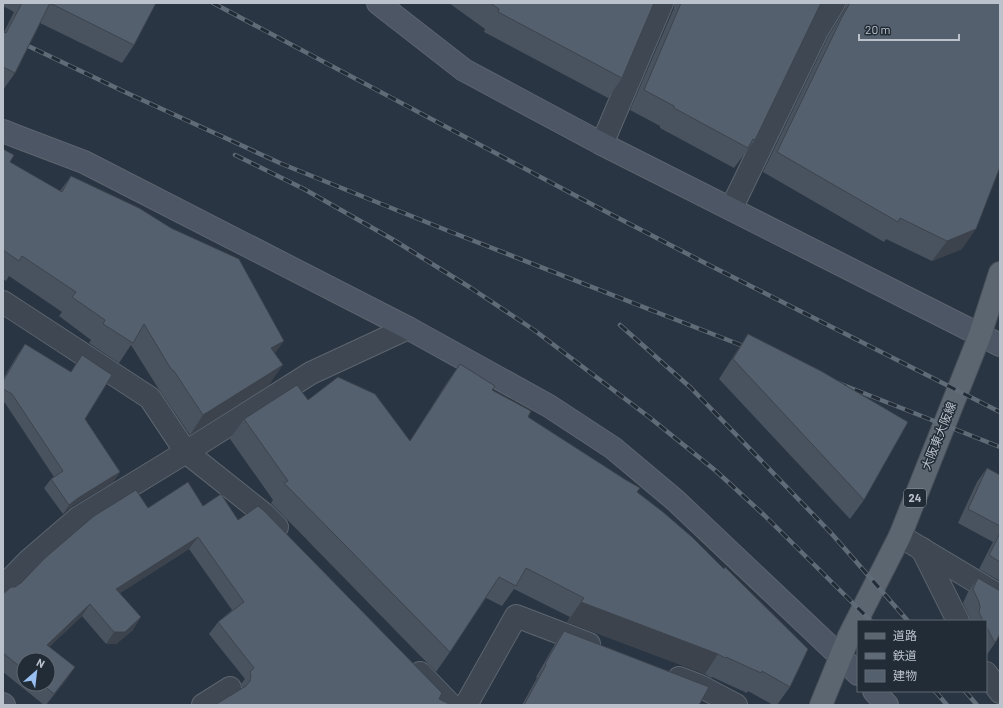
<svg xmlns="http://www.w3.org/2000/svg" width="1003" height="708" font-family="Barlow,'Noto Sans JP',sans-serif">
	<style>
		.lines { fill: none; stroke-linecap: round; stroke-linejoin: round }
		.street-casing { stroke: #5c656f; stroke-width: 24 }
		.secondary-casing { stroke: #5c656f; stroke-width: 24 }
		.primary-casing { stroke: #47505b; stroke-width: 24 }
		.street { stroke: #3e4752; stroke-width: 22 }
		.secondary { stroke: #4c5664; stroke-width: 22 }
		.primary { stroke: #5c6671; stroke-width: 22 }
		.rail-casing { stroke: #606b78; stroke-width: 4.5 }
		.rail { stroke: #222c37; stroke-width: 3; stroke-dasharray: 9; stroke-linecap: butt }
		.wall { fill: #49535f; fill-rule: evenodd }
		.shaded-wall { fill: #3c434d }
		.building { fill: #55606e; stroke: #3c434d }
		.labels { text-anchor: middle; stroke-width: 3; stroke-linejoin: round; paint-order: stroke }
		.shield { fill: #222c37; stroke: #8d959f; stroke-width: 1 }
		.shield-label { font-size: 11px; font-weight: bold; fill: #bbc2cb }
		.street-label { font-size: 12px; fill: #bbc2cb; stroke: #222c37 }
	</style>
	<rect width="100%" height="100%" fill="#293542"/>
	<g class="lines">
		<defs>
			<g id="street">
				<path d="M602,144L662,3"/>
				<path d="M731,209L817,31L834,3"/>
				<path d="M3,302L150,398L186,452L264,514L277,527"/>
				<path d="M900,536L1000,596"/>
				<path d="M922,549L958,621"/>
				<path d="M3,587L28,561L78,518L186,452L311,373L408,328"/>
				<path d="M420,673L451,705"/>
				<path d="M986,673L1000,692"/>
				<path d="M679,678L700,686L736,705"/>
				<path d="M203,705L230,688"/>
				<path d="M466,705L516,616L589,644"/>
			</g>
			<g id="secondary">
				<path d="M378,3L464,70L602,144L1000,345"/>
				<path d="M3,131L18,137L84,162L408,328L549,406L613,448L675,500L841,657L858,674"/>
				<path d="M874,691L887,705"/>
				<path d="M3,704L4,705"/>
			</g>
			<path id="primary" d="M821,705L849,636L900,536L980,335L1000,273"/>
		</defs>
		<use href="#street" class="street-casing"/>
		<use href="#secondary" class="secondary-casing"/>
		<use href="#primary" class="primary-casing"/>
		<use href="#street" class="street"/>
		<use href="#secondary" class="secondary"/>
		<use href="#primary" class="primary"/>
		<defs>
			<g id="rail">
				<path d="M213,3L597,207L705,263L1000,412"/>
				<path d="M3,34L127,93L282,164L451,232L751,349"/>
				<path d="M235,155L304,189L392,239L471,288L534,330L649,417L716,471L764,515L871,621"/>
				<path d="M620,325L691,388L831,533L908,621"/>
				<path d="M838,383L1000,447"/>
				<path d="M935,691L947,705"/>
				<path d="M965,691L977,705"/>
			</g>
		</defs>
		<use href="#rail" class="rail-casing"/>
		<use href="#rail" class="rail"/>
	</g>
	<g class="wall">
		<path d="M3,3H156L134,45L122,63L40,23L15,73L3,90V32H4L14,12L3,6Z"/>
		<path d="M449,3H654L622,78L608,98L484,32L485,29Z"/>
		<path d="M674,3H821L755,140L734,168L660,128V126L630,110L674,8Z"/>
		<path d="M846,3H1000L962,249L932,261L886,239L884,242L763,172L828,37L845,9Z"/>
		<path d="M3,149L10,162L60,191L71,176L275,354L269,385L190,435L160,391L158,388L131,345L119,363L89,343L91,340L59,316L62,312L9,276L6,281L3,279Z"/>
		<path d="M748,334L864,500L850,519L719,379L735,354Z"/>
		<path d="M25,344L71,372L82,355L85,419L120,472L113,482L71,507L63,514L44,488L51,479L54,477L5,403L3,402V379L18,354Z"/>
		<path d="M460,364L492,390L528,417L637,492L790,687L777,705H773L748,691L747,693L712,677L711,678L705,674L567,622L570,617L514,589L502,606L486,598L450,652L436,672L271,503L273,500L230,439L244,419L308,400L410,441L446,384Z"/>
		<path d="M987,468L1000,475V581L979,569L993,542L958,523L977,482Z"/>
		<path d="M203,506L238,520L442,693L242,688L241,684L245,679L209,634L218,622L232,610L189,549L120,593L133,630L116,644H106L82,616L49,647L75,667L66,680L46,705H44L3,672V594L148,508ZM24,660L48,684H24Z"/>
		<path d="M978,578L995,643L986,656V621H970L969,616L963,603L968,592Z"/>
		<path d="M564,631L699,705H522L537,678L536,677L555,644Z"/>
	</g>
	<g class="shaded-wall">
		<path d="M976,229L962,249L932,261L947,241Z"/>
		<path d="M284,341L270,360L271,348Z"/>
		<path d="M283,365L269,385L190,435L203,415Z"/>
		<path d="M120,472L113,482L71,507L63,514L69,505L78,498Z"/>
		<path d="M198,537L189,549L108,601L116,589Z"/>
		<path d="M581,602L718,654L705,674L567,622Z"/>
		<path d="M90,604L82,616L38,657L47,645Z"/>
		<path d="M141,617L133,630L116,644H106L114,632Z"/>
		<path d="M75,667L66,680L46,705L54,694Z"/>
	</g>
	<g class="building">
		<path d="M22,3H156L134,45L50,3L15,73L3,67V32L6,33Z"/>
		<path d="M490,3H654L622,78L498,12L499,9Z"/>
		<path d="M681,3H821L755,140L753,139L748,148L674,108V106L644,90Z"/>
		<path d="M850,3H1000V167L976,229L947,241L900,218L898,222L777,152L842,17Z"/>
		<path d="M3,149L14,155L10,162L62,192L71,176L139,208L171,228L239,259L284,341L271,348L283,365L203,415L174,371L171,369L144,324L133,343L103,324L105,320L72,297L76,292L22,256L19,261L3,250Z"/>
		<path d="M748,334L821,371L908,422L864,500L733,359Z"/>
		<path d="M25,344L71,372L82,355L112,375L85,419L120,472L78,498L69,505L51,479L63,471L12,394L3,389V381Z"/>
		<path d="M460,364L495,386L492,390L531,411L528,417L626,480L640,488L637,492L663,512L692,537L724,569L725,567L808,649L790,687L762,671L761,673L726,657L725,658L718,654L581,602L584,598L526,568L516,586L499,577L450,652L284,483L288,481L244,419L297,385L308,400L338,377L375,394L410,441Z"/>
		<path d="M987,468L1000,475V526L968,509Z"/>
		<path d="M188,482L203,506L221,494L238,520L258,506L264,511L442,693L439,699L451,705H215L246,686L250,681L251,676L250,672L254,668L218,622L244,602L198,537L116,589L141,617L125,632H114L90,604L47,645L75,667L54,694L42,684H48V660H24V670L3,653V594L11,587H15L21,583L45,558L94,516L136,490L148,508Z"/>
		<path d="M1000,533V562L989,555Z"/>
		<path d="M978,578L1000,591V634L995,643L986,626V621H983L979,612L980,607L979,602L973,589Z"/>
		<path d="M564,631L709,687L699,705H524L546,665L545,664Z"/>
	</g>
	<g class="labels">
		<rect class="shield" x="904" y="489" width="22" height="18" rx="3"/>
		<g class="shield-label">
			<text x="915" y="502">24</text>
		</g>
		<g class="street-label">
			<text transform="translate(939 436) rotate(-68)" y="4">大阪東大阪線</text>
		</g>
	</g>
	<rect width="1003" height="708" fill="none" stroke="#bbc2cb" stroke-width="8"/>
	<rect x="857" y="620" width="130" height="72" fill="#222c37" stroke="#5f6872"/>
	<rect x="865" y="633" width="20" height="6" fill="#5c6671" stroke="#5f6872"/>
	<text x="893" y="640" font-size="12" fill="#bbc2cb">道路</text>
	<rect x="865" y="653" width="20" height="6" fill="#606b78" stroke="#5f6872"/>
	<text x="893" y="660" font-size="12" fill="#bbc2cb">鉄道</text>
	<rect x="865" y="670" width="20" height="12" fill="#55606e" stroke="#5f6872"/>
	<text x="893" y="680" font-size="12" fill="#bbc2cb">建物</text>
	<g transform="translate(36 672) rotate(28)"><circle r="19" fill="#222c37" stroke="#5f6872"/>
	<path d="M0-3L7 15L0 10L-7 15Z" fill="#9ac0f1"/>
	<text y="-6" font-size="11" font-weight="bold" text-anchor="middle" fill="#bbc2cb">N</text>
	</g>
	<path d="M859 34v6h100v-6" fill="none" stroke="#bbc2cb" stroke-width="2"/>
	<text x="865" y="34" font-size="12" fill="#bbc2cb" stroke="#222c37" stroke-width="3" paint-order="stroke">20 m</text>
</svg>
